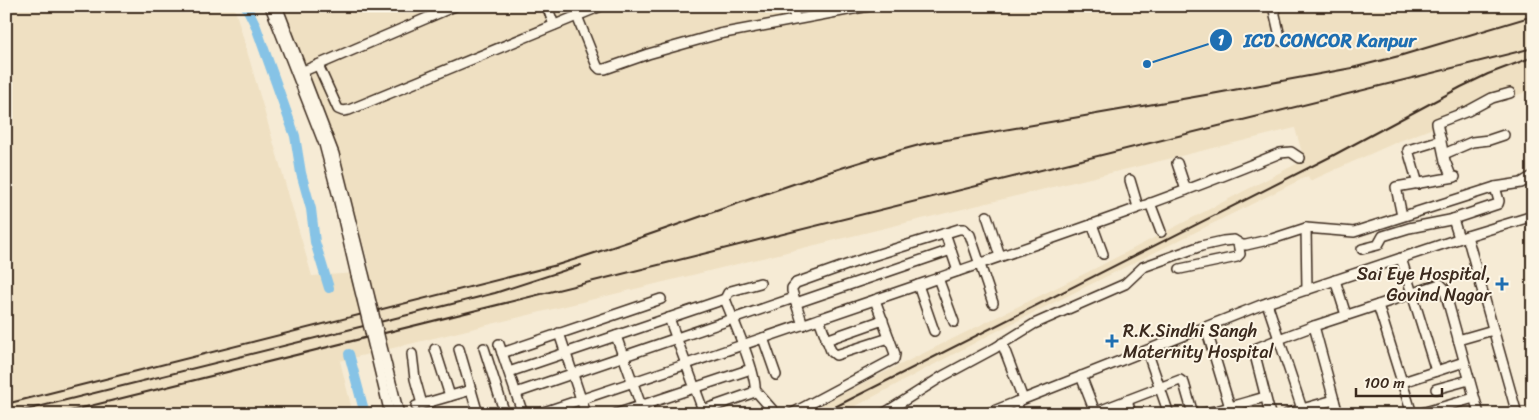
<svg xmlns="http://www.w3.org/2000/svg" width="1539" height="420" font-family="Sriracha,sans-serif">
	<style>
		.built { fill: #efe0c2 }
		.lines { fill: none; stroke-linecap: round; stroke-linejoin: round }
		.river { stroke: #86c3e6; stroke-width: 10 }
		.minor-casing { stroke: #3b2a1e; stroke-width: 12 }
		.minor { stroke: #fcf5e5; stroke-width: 9 }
		.rail { stroke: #3b2a1e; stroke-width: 2 }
		.minor-bridge-casing { stroke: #3b2a1e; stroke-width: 12; stroke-linecap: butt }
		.minor-bridge { stroke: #fcf5e5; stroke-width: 9 }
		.poi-dot { fill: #1f6fb2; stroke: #fcf5e5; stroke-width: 2 }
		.labels { text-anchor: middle; stroke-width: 4; stroke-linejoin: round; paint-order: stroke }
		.poi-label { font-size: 18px; fill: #3b2a1e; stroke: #fcf5e5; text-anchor: end }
		.leader { fill: none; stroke: #1f6fb2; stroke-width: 2 }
		.callout-dot { fill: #1f6fb2; stroke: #fcf5e5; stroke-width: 2 }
		.mark-label { font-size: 15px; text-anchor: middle; font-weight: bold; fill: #fff }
		.callout-label { font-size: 19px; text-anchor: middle; font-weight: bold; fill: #1f6fb2; stroke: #fcf5e5; stroke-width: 4; stroke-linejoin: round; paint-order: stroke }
	</style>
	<rect width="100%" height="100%" fill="#f6ebd5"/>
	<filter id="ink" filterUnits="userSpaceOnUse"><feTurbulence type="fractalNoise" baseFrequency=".02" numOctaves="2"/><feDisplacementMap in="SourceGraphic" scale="10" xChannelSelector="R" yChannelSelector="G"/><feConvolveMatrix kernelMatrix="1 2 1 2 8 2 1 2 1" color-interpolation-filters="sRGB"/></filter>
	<g filter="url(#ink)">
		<path class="built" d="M6,6H234L312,276L371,272L337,152L279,6H1533V89L1397,142L1310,181L1308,176L997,331L841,414H805L841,394L1092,270L1304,160L1295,128L340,361L353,414H6Z"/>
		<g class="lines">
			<g class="river">
				<path d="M246,6L255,24L295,136L301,173L311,209L315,242L329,288"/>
				<path d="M349,354L365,414"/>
			</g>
			<defs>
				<g id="minor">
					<path d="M270,6L324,144L337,193L356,275"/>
					<path d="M277,6L334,154L364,274"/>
					<path d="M547,6L554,25"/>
					<path d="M791,6L796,19"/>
					<path d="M1273,6L1281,41"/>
					<path d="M577,16L597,66L600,69H605L648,54L719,34L869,6"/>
					<path d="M318,65L338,109L343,111L349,110L601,6"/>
					<path d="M299,73L455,6"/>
					<path d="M1444,154L1472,142L1489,140L1504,135"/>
					<path d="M1177,163L1186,190"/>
					<path d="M1451,176L1445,161L1437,123L1468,111L1492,98L1510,93"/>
					<path d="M1130,180L1138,207"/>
					<path d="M1418,184L1408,150L1441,140"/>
					<path d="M1150,203L1161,232"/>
					<path d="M987,216L1000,256"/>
					<path d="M1402,216L1396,187L1455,177"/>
					<path d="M1453,219L1459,238"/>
					<path d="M1092,224L1103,254"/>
					<path d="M945,233L958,271"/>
					<path d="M1467,236L1517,414"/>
					<path d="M1362,249L1378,245L1383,236L1409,228L1450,220L1498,204L1499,201L1495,187"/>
					<path d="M1401,258L1436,371"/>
					<path d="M1180,269L1237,257L1240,254L1238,243"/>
					<path d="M938,278L954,322"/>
					<path d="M1335,280L1346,315"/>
					<path d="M918,285L934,331"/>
					<path d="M1307,290L1306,228L1354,232L1495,187L1521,183L1533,176"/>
					<path d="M725,299L728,293L731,291L760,283"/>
					<path d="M796,303L951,250"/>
					<path d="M1267,303L1279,339L1314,326"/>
					<path d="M669,318L703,410"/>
					<path d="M819,319L831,351L836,355L889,338"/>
					<path d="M803,325L792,291V288L796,283L869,257L959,229H964L970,235L993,303"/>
					<path d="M1206,328L1232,414"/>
					<path d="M559,333L586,414"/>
					<path d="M616,336L644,414"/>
					<path d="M763,338L776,375"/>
					<path d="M826,340L883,320"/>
					<path d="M1458,340L1493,330"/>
					<path d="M381,343L399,414"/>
					<path d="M1002,343L1023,399"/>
					<path d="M373,344L390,414"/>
					<path d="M499,344L523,414"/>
					<path d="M484,348L505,414"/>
					<path d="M435,349L450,396"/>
					<path d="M459,349L478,414"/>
					<path d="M1147,351L1169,414"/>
					<path d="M502,353L661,299"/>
					<path d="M412,354L415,379L422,404"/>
					<path d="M509,372L725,299C732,317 757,374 755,390L752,393L692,414"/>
					<path d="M1081,376L1095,412"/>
					<path d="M1403,382L1464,362"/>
					<path d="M1436,389L1469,380"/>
					<path d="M755,390L776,414"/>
					<path d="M516,393L794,298"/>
					<path d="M1127,400L1131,414"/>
					<path d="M1334,400L1314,326L1378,305"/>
					<path d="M1016,402L1020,414"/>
					<path d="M416,406L471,390"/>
					<path d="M1302,409L1334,400L1338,414"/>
					<path d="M538,414C668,371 798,326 927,282C1045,241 1164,201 1280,153L1291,152L1300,158"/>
					<path d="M616,414L751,369"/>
					<path d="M791,414L894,359L895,354L875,300"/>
					<path d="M883,414L943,376L995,348L1034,324L1125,284L1143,267L1201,246L1223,241L1234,240L1242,245H1246L1272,239L1306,228"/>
					<path d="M986,414L1261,305L1467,236L1533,216"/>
					<path d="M1091,414L1180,380L1184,383L1193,414"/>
					<path d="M1199,414L1216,411L1265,397"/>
					<path d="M1270,414L1254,351L1257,348L1279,339L1302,409L1287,414"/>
					<path d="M1412,414L1378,305L1440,284L1444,288L1479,414"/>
					<path d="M1418,414L1474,398"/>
				</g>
			</defs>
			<use href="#minor" class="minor-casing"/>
			<use href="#minor" class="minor"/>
			<g class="rail">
				<path d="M6,404L557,265C679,228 798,177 923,144L1217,93L1352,68L1399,56L1533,16"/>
				<path d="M10,414L452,304L495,293L581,265"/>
				<path d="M58,414L1533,48"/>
				<path d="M821,414L1332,156L1461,87L1488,74L1533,57"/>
			</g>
			<defs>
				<g id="minor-bridge">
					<path d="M364,274L381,343"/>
					<path d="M356,275L373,344"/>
				</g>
			</defs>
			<use href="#minor-bridge" class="minor-bridge-casing"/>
			<use href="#minor-bridge" class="minor-bridge"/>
		</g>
	</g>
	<g class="poi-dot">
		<path d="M1499.5 276.5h5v5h5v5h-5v5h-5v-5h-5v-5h5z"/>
		<path d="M1109.5 333.5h5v5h5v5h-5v5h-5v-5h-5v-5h5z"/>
	</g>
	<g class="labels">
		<g class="poi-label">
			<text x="1491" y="280">Sai Eye Hospital,<tspan x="1491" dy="21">Govind Nagar</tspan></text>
			<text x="1123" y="337" text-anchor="start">R.K.Sindhi Sangh<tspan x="1123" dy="21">Maternity Hospital</tspan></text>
		</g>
	</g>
	<path class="leader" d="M1147 64L1221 40"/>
	<g class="callout-dot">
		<circle cx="1147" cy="64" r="5"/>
		<circle cx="1221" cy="40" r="12"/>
	</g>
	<g class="mark-label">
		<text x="1221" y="45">1</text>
	</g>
	<g class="callout-label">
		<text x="1330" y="47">ICD CONCOR Kanpur</text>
	</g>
	<rect width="1539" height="420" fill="none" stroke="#fcf5e5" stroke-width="25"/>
	<rect x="12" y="12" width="1514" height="395" fill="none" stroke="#3b2a1e" stroke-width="2" filter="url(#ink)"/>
	<path d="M1356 388v8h86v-8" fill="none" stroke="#3b2a1e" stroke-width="2.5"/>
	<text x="1364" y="388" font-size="15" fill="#3b2a1e" stroke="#fcf5e5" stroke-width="4" paint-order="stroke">100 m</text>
</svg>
